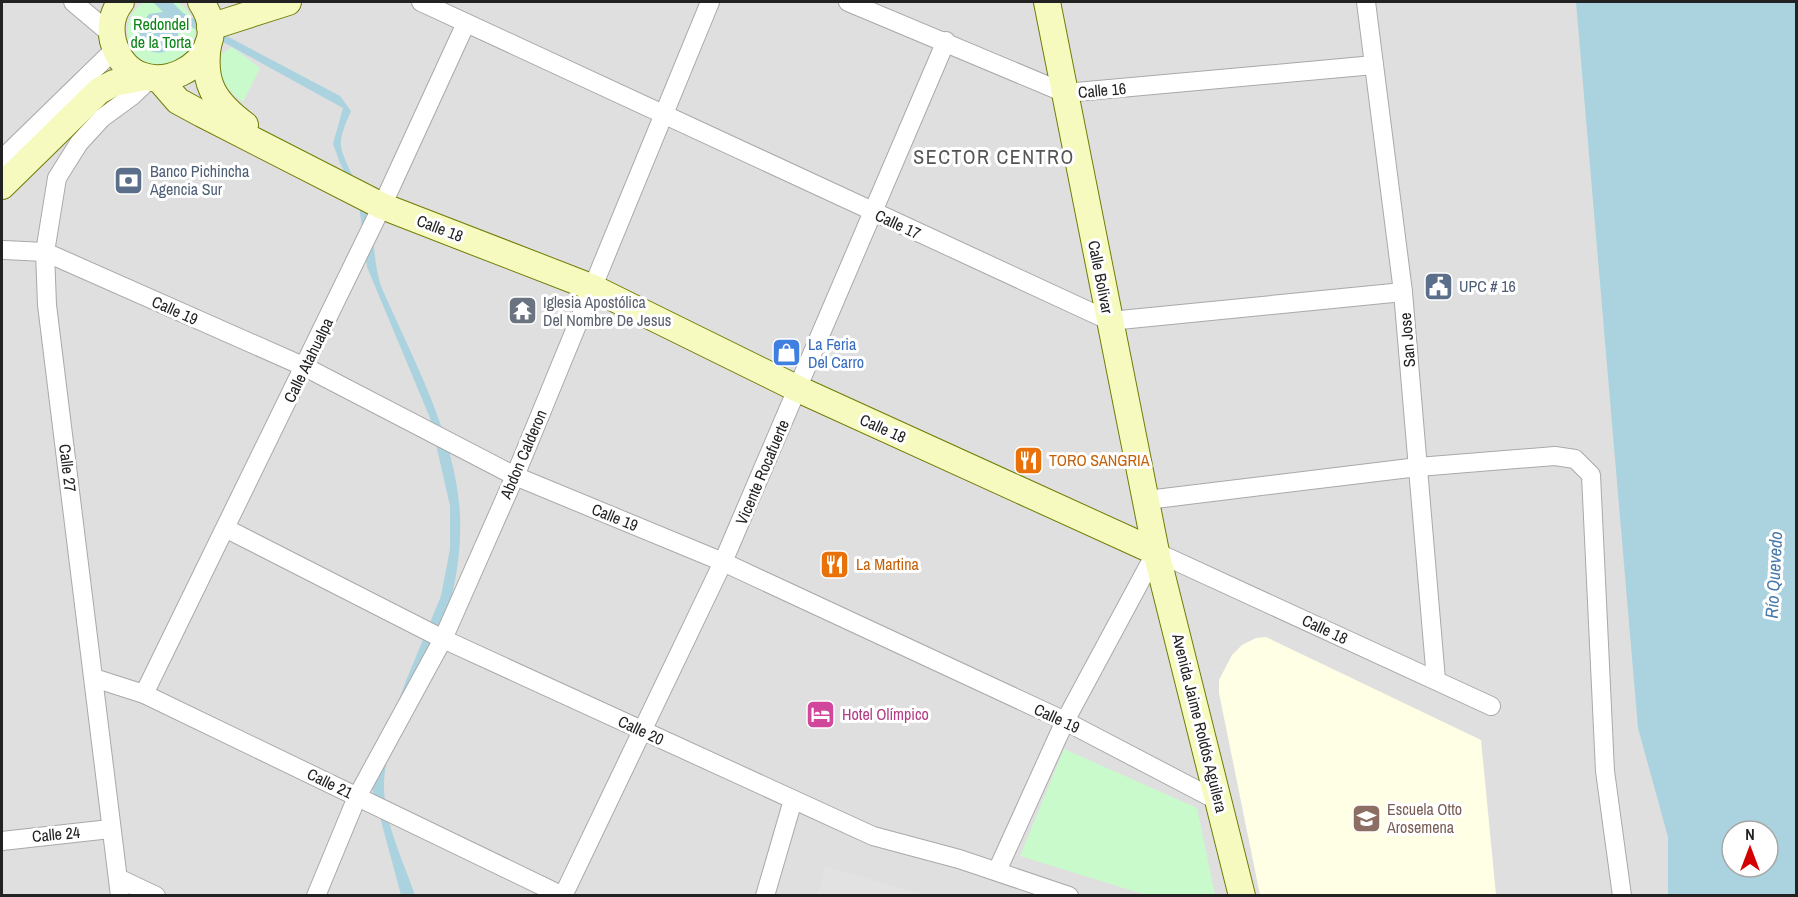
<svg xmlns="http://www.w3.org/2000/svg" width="1798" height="897" font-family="'Archivo Narrow',sans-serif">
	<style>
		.residential { fill: #e0dfdf; fill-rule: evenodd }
		.education { fill: #ffffe5 }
		.park { fill: #c8facc }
		.parking { fill: #e2e2e2 }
		.water { fill: #aad3df; fill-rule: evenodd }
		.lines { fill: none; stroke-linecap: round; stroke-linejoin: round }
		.street-casing { stroke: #a9a9a9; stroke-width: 20 }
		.secondary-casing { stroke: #707d05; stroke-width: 28 }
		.street { stroke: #fff; stroke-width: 18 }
		.secondary { stroke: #f7fabf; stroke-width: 26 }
		.labels { text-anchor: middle; stroke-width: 6; stroke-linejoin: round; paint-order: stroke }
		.park-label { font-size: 16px; fill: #0c8416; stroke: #fff }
		.street-label { font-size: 16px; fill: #222; stroke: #fff }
		.service-label { font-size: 16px; fill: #4e5e75; stroke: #fff; text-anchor: start }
		.worship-label { font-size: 16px; fill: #5b616d; stroke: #fff; text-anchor: start }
		.shop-label { font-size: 16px; fill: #366cbe; stroke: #fff; text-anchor: start }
		.food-label { font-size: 16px; fill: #c56008; stroke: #fff; text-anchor: start }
		.hotel-label { font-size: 16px; fill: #b23c85; stroke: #fff; text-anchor: start }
		.education-label { font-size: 16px; fill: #785e54; stroke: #fff; text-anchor: start }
		.water-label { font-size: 18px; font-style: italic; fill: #4a7aab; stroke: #fff }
		.quarter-label { font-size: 20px; letter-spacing: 1.5px; fill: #555; stroke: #fff }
	</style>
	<rect width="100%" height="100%" fill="#f2efe9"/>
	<path class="residential" d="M2,2H1796V895L2,896ZM1732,831H1768V867H1732Z"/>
	<path class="education" d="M1266,637L1481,740L1496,895H1260L1219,693V680L1232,655L1242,645L1256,638Z"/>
	<g class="park">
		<circle cx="161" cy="32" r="34"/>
		<path d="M232,47L260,68L243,102C224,88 218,78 222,54Z"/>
		<path d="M1064,749L1197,808L1215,895H1146L1020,856Z"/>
	</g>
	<path class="parking" d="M825,866L920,894V895H818Z"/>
	<g class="water">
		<path d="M153,2H172L183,13L340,96L351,111C347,120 340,135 341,146C343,161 362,192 367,209C376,235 372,267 384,293C414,361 457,440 460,516C464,604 422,679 388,757C374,804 400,851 415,895H401L370,780L405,683L441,596L450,549V506L430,418L367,267L358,197L340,163L333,144L343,108L214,37L177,21C187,58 139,65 138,29L149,14L163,12Z"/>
		<path d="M1576,2H1796V895H1668V837L1638,728ZM1732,831H1768V867H1732Z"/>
	</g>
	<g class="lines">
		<defs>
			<g id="street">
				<path d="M73,2L111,34"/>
				<path d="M421,2L1110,321L1403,292"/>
				<path d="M848,2L1065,93L1374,65"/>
				<path d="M1366,2L1403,292L1436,680"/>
				<path d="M2,159L115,49"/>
				<path d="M4,250L45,252L305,367L515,476L723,562L1065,721L1220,802"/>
				<path d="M1147,500L1418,467L1555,456L1575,459L1591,475L1605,771L1622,896"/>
				<path d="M227,529L443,639L873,836L959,859L1069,896"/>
				<path d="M94,678L144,694L563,896"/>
				<path d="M144,694L382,206L466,23"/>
				<path d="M2,841L110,829"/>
				<path d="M997,871L1065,721L1156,552L1491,706"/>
				<path d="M118,878L156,896"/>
				<path d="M120,896L47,305L45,252L57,178L79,143L102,118L132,96L151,78"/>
				<path d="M316,896L357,797L443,639L515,476L710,2"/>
				<path d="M563,896L723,562L946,41"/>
				<path d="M765,896L793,800"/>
			</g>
			<g id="secondary">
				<path d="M121,2C112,13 110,28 113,41C133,116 244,64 201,2"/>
				<path d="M1047,2L1156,552L1242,896"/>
				<path d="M210,27L288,2"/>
				<path d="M208,44C202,83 214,102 245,125"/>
				<path d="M159,79L178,101L202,114L382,206L591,287L798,389L1156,552"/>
				<path d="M2,186L99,91L114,83L145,77"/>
			</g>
		</defs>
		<use href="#street" class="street-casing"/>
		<use href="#secondary" class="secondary-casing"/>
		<use href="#street" class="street"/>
		<use href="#secondary" class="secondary"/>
	</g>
	<defs>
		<symbol id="bank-square" viewBox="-11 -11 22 22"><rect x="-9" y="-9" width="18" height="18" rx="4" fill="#5c6f8a" stroke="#fff"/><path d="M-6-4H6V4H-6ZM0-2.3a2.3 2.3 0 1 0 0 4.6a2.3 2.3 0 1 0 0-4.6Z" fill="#fff"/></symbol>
		<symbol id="civic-square" viewBox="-11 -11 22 22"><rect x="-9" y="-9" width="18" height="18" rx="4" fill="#5c6f8a" stroke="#fff"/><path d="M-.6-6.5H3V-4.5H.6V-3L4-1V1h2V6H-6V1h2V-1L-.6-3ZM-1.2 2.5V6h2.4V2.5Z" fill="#fff"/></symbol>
		<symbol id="temple-square" viewBox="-11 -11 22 22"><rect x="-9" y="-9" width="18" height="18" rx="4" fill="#6b7280" stroke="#fff"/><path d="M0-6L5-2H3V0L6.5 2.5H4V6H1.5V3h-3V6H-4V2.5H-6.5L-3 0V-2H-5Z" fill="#fff"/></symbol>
		<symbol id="shop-square" viewBox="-11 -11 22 22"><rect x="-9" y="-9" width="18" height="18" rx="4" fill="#3f7fe0" stroke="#fff"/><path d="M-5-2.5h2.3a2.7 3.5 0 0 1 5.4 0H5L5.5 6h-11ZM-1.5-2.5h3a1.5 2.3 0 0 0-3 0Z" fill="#fff"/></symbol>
		<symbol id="restaurant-square" viewBox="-11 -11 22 22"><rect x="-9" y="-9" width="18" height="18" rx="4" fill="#e8710a" stroke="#fff"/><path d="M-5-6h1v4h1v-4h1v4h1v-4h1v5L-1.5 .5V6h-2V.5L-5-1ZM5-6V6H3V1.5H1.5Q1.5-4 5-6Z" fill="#fff"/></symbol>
		<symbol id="hotel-square" viewBox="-11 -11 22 22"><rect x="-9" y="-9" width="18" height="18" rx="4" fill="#d1479c" stroke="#fff"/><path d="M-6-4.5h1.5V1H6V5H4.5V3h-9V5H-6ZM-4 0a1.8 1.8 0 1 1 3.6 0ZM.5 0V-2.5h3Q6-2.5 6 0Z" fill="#fff"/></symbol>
		<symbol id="school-square" viewBox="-11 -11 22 22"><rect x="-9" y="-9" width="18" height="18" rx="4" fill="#8d6e63" stroke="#fff"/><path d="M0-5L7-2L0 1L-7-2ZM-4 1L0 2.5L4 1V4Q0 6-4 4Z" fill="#fff"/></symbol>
	</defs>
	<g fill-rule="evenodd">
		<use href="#bank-square" x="112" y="164" width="33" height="33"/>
		<use href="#civic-square" x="1422" y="270" width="33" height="33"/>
		<use href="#temple-square" x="506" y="294" width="33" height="33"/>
		<use href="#shop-square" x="770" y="336" width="33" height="33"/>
		<use href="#restaurant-square" x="1012" y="444" width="33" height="33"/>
		<use href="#restaurant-square" x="818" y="548" width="33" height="33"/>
		<use href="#hotel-square" x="804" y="698" width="33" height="33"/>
		<use href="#school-square" x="1350" y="802" width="33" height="33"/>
	</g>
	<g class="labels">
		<g class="park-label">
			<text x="161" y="30">Redondel<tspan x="161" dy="18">de la Torta</tspan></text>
		</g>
		<g class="street-label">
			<text transform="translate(1102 90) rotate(-5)" y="6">Calle 16</text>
			<text transform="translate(898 224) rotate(25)" y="6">Calle 17</text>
			<text transform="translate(440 228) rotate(21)" y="6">Calle 18</text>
			<text transform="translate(1101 277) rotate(79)" y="6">Calle Bolivar</text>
			<text transform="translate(175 310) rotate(24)" y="6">Calle 19</text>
			<text transform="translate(1407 340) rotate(-95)" y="6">San Jose</text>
			<text transform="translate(308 360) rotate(-64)" y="6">Calle Atahualpa</text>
			<text transform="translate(883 428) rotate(24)" y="6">Calle 18</text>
			<text transform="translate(523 454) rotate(-67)" y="6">Abdon Calderon</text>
			<text transform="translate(68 468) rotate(83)" y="6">Calle 27</text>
			<text transform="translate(762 472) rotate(-67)" y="6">Vicente Rocafuerte</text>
			<text transform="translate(615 517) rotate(22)" y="6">Calle 19</text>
			<text transform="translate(1325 629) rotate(25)" y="6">Calle 18</text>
			<text transform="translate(1057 718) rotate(25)" y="6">Calle 19</text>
			<text transform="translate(1200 723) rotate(76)" y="6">Avenida Jaime Roldós Aguilera</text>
			<text transform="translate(641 730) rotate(25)" y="6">Calle 20</text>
			<text transform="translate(330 783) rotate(26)" y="6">Calle 21</text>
			<text transform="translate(56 834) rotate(-5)" y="6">Calle 24</text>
		</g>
		<g class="service-label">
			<text x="150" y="177">Banco Pichincha<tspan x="150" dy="18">Agencia Sur</tspan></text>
			<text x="1459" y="292">UPC # 16</text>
		</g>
		<g class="worship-label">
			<text x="543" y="308">Iglesia Apostólica<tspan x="543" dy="18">Del Nombre De Jesus</tspan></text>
		</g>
		<g class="shop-label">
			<text x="808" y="350">La Feria<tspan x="808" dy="18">Del Carro</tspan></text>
		</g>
		<g class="food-label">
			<text x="1049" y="466">TORO SANGRIA</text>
			<text x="856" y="570">La Martina</text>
		</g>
		<g class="hotel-label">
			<text x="842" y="720">Hotel Olímpico</text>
		</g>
		<g class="education-label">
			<text x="1387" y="815">Escuela Otto<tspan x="1387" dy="18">Arosemena</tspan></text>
		</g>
		<g class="water-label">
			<text transform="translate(1774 575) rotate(-87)" y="6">Río Quevedo</text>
		</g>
		<g class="quarter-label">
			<text x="994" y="164">SECTOR CENTRO</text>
		</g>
	</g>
	<rect width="1798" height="897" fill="none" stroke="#222222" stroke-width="6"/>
	<g transform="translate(1750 849)"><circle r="28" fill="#ffffff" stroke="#a7a7a7" stroke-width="1.5"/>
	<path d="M0-4.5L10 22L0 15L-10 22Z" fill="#d40000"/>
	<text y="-9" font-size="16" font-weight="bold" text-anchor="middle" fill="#222222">N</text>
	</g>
</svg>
